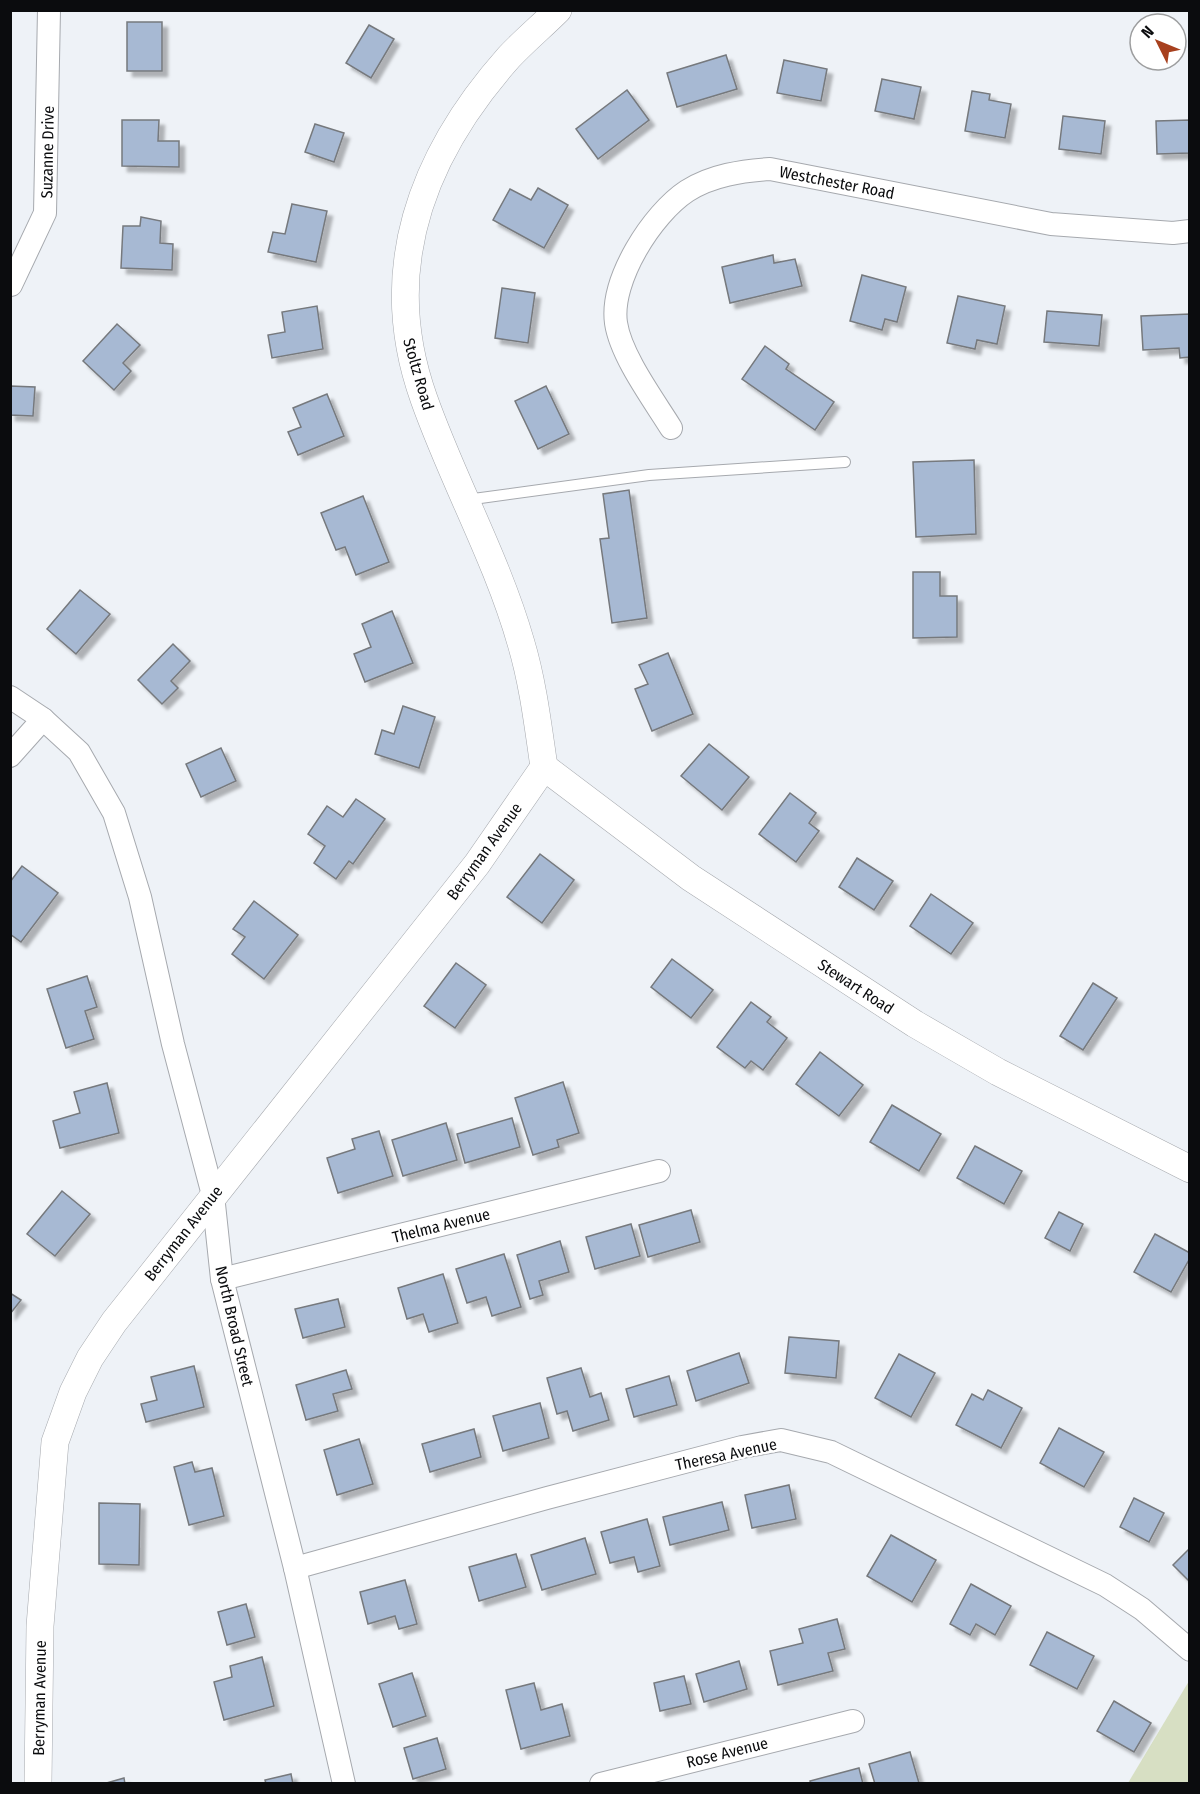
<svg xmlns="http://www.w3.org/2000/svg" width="1200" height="1794" font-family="'Fira Sans Condensed',sans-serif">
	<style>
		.green { fill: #d7dfc3 }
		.building { fill: #a7b9d3; stroke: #76797d; stroke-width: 1.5; filter: url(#shadow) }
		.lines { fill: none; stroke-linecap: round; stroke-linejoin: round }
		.service-casing { stroke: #a6a9ae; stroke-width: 12 }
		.minor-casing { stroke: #a6a9ae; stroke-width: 24 }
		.tertiary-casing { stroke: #a6a9ae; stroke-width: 28 }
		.service { stroke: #fff; stroke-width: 10 }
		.minor { stroke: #fff; stroke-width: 22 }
		.tertiary { stroke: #fff; stroke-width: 27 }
		.labels { text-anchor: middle; stroke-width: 4.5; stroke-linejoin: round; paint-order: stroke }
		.street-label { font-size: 16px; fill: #0b0c0e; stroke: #fff }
	</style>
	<defs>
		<filter id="shadow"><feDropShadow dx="5.5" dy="5.5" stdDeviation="1.5" flood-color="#0004"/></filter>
	</defs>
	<rect width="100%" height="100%" fill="#eef2f7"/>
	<path class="green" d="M1189,1681V1783H1128Z"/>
	<g class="building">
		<rect x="127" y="22" width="35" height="49"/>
		<path d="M369,25L394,39L371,78L346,63Z"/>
		<path d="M726,55L737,89L677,107L667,73Z"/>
		<path d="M784,60L827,69L821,101L777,93Z"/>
		<path d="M882,79L921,87L914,119L875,111Z"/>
		<path d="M627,90L649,120L598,159L576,129Z"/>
		<path d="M972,91L990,94L989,100L1011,104L1005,138L965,131Z"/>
		<path d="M1063,116L1105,121L1101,154L1059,149Z"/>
		<path d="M122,120H159L158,141H179V167L122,166Z"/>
		<path d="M1190,120V153L1157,154L1156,121Z"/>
		<path d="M315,124L344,133L334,162L305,152Z"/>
		<path d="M538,188L568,205L544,248L493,220L510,189L531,200Z"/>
		<path d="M292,204L327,211L316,262L268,252L273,232L285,234Z"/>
		<path d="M141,217L161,221L160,243L173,244L172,270L121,268L123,226H140Z"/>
		<path d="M773,255L774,263L795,259L802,286L730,303L722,267Z"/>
		<path d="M862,275L906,287L897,322L885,319L882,330L850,321Z"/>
		<path d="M502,288L535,293L528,343L495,338Z"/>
		<path d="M958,296L1005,306L997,344L977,340L975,349L947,343Z"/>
		<path d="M317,306L323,349L272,358L268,335L285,332L282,312Z"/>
		<path d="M1047,311L1102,315L1099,346L1044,342Z"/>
		<path d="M1190,314V357L1180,358L1179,348L1143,350L1141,316Z"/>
		<path d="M117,324L140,345L123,363L131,371L114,390L83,361Z"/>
		<path d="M765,346L789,364L786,369L834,402L815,430L742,379Z"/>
		<path d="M10,386L35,387L33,416L10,415Z"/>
		<path d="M546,386L569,434L538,449L515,401Z"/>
		<path d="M327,394L344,436L298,455L288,432L301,427L293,408Z"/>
		<path d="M974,460L976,534L916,537L913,462Z"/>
		<path d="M629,490L647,618L612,623L600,539L609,538L603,494Z"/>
		<path d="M363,496L389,562L356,575L345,547L336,550L321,513Z"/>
		<path d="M913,572H940V596H957V637L913,638Z"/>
		<path d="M80,590L110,614L76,654L47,629Z"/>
		<path d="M392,611L413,663L365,682L354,654L371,647L362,624Z"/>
		<path d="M173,644L190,661L171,681L178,688L162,704L138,680Z"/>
		<path d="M668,653L693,714L652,731L635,689L648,684L639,665Z"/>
		<path d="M403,706L435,717L419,768L375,754L382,730L394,734Z"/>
		<path d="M709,744L749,777L722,810L681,776Z"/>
		<path d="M221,748L236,781L201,797L186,764Z"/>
		<path d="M790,793L816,813L809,823L819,831L796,862L759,834Z"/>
		<path d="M356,799L385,819L353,864L349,861L336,879L314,863L325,846L308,834L327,806L343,817Z"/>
		<path d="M540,854L574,880L542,923L507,897Z"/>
		<path d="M857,858L893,881L874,910L839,887Z"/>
		<path d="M22,866L58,893L21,942L10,934V882Z"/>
		<path d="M931,894L973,923L951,954L910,926Z"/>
		<path d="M254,901L298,935L264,979L232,954L245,937L233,929Z"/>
		<path d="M672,959L713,990L691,1018L651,987Z"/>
		<path d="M456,963L486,985L455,1028L424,1006Z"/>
		<path d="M87,976L97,1007L85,1011L94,1039L66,1048L47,989Z"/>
		<path d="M1093,983L1117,998L1083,1050L1060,1036Z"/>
		<path d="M751,1002L771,1017L767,1022L787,1038L763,1070L751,1061L745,1068L717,1047Z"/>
		<path d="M820,1052L863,1085L839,1116L796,1084Z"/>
		<path d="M563,1082L579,1133L557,1140L559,1147L533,1155L515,1098Z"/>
		<path d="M107,1083L119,1133L60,1148L53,1121L80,1113L74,1092Z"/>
		<path d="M892,1105L941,1134L919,1171L870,1142Z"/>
		<path d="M512,1118L520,1147L465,1163L457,1134Z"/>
		<path d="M446,1123L457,1160L403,1176L392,1140Z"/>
		<path d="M379,1131L393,1176L338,1193L327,1158L355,1149L352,1139Z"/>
		<path d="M975,1146L1022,1171L1004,1204L957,1178Z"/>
		<path d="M62,1191L90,1214L55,1256L27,1234Z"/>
		<path d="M691,1210L700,1242L648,1257L639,1225Z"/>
		<path d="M1059,1212L1083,1224L1070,1251L1045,1238Z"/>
		<path d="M631,1224L640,1256L595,1269L586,1237Z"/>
		<path d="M1155,1234L1190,1253V1258L1171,1292L1134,1272Z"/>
		<path d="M560,1241L569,1272L539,1281L543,1295L530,1299L517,1255Z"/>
		<path d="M504,1254L521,1307L492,1316L486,1297L467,1303L456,1269Z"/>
		<path d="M443,1274L458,1323L429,1332L423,1314L407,1319L398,1288Z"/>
		<path d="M10,1293L21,1300L10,1314Z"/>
		<path d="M338,1299L345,1327L303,1338L295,1309Z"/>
		<path d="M789,1337L839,1341L836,1378L785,1373Z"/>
		<path d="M739,1353L749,1383L696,1401L687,1371Z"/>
		<path d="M899,1354L935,1373L911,1417L875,1398Z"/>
		<path d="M194,1366L204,1407L146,1422L141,1404L157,1400L151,1377Z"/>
		<path d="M581,1368L590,1397L601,1393L609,1420L573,1431L567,1411L557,1414L547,1378Z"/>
		<path d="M346,1370L352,1389L333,1394L338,1411L306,1420L296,1385Z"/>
		<path d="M669,1376L677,1405L634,1417L626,1389Z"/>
		<path d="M988,1390L1022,1408L1001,1448L956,1425L972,1394L983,1400Z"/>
		<path d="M540,1403L549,1438L503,1451L493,1416Z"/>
		<path d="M1059,1428L1104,1452L1084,1487L1040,1463Z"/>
		<path d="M474,1429L481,1457L430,1472L422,1444Z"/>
		<path d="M359,1439L373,1484L337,1495L324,1450Z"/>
		<path d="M192,1462L195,1472L212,1468L224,1516L189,1525L174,1467Z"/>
		<path d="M789,1485L796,1519L752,1528L745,1495Z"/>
		<path d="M1134,1498L1164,1513L1149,1542L1120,1527Z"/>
		<path d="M722,1502L729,1530L670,1545L663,1517Z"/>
		<path d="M99,1503L140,1504L139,1565L99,1564Z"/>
		<path d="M647,1519L660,1566L638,1572L634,1557L610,1563L601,1532Z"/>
		<path d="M891,1535L936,1560L912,1602L867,1576Z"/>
		<path d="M585,1538L596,1574L542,1590L531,1555Z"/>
		<path d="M1190,1548V1582L1173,1565Z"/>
		<path d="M516,1554L526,1587L479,1601L469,1567Z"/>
		<path d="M405,1580L417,1624L399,1629L395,1616L368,1624L360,1592Z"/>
		<path d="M971,1584L1011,1606L995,1635L976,1624L970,1635L950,1624Z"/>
		<path d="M246,1604L255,1637L227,1645L218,1612Z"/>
		<path d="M837,1619L845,1649L828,1653L833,1671L778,1685L770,1651L803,1643L799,1629Z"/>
		<path d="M1047,1632L1094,1656L1077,1689L1030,1665Z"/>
		<path d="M262,1657L274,1706L224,1720L214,1682L232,1677L230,1666Z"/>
		<path d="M739,1661L747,1689L704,1702L696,1674Z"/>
		<path d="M412,1673L426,1716L393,1727L379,1684Z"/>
		<path d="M684,1676L691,1704L660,1711L654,1683Z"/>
		<path d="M534,1683L541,1710L562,1704L570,1736L521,1749L506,1690Z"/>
		<path d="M1114,1701L1151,1723L1134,1752L1097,1731Z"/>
		<path d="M437,1738L446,1769L413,1779L404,1748Z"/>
		<path d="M910,1752L919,1783L875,1784L869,1764Z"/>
		<path d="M859,1768L863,1784H811L810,1781Z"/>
		<path d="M291,1774L293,1784H266L265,1780Z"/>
		<path d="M124,1778L125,1784H103Z"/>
	</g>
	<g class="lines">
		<defs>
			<path id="service" d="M466,500L649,475L845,462"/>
			<g id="minor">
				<path d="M11,285L45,213L49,10"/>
				<path d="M671,428C653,399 621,356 616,323C610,280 652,214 687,191C712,175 742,171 770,169L1051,224L1173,233L1190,231"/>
				<path d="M10,697L43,719L79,752L114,813L140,897L173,1044L213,1195L222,1279L295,1568L344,1784"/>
				<path d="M10,756L43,719"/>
				<path d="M222,1279L659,1171"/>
				<path d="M295,1568L547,1498L742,1447L781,1440L831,1452L1105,1585L1142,1609L1190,1650"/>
				<path d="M601,1784L853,1721"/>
			</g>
			<g id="tertiary">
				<path d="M544,767C538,726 533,683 521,643C497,559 453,481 424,399C378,271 421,156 509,57C524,41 542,26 558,10"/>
				<path d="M544,767L691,878L915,1024L998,1072L1190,1169"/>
				<path d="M38,1784L40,1626L55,1442L73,1392L90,1358L114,1322L477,864L544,767"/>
			</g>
		</defs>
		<use href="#service" class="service-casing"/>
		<use href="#minor" class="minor-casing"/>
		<use href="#tertiary" class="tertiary-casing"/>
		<use href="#service" class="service"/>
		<use href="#minor" class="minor"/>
		<use href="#tertiary" class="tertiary"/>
	</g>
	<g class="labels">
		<g class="street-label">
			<text transform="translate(47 152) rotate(-89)" y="6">Suzanne Drive</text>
			<text transform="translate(837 182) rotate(11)" y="6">Westchester Road</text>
			<text transform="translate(419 374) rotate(74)" y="6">Stoltz Road</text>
			<text transform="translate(484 851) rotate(-54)" y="6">Berryman Avenue</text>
			<text transform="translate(856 986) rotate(33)" y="6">Stewart Road</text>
			<text transform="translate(441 1225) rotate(-14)" y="6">Thelma Avenue</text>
			<text transform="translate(183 1233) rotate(-52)" y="6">Berryman Avenue</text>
			<text transform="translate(235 1326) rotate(77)" y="6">North Broad Street</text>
			<text transform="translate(726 1454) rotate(-12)" y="6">Theresa Avenue</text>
			<text transform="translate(39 1698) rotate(-89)" y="6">Berryman Avenue</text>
			<text transform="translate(727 1752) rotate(-14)" y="6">Rose Avenue</text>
		</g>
	</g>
	<rect width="1200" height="1794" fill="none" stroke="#0b0c0e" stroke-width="24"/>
	<g transform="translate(1158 42) rotate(313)"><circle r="28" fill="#ffffff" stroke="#9d9e9f" stroke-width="1.5"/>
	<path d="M0-4.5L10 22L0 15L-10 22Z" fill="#a7401e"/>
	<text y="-9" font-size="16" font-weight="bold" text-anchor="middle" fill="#0b0c0e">N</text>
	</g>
</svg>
